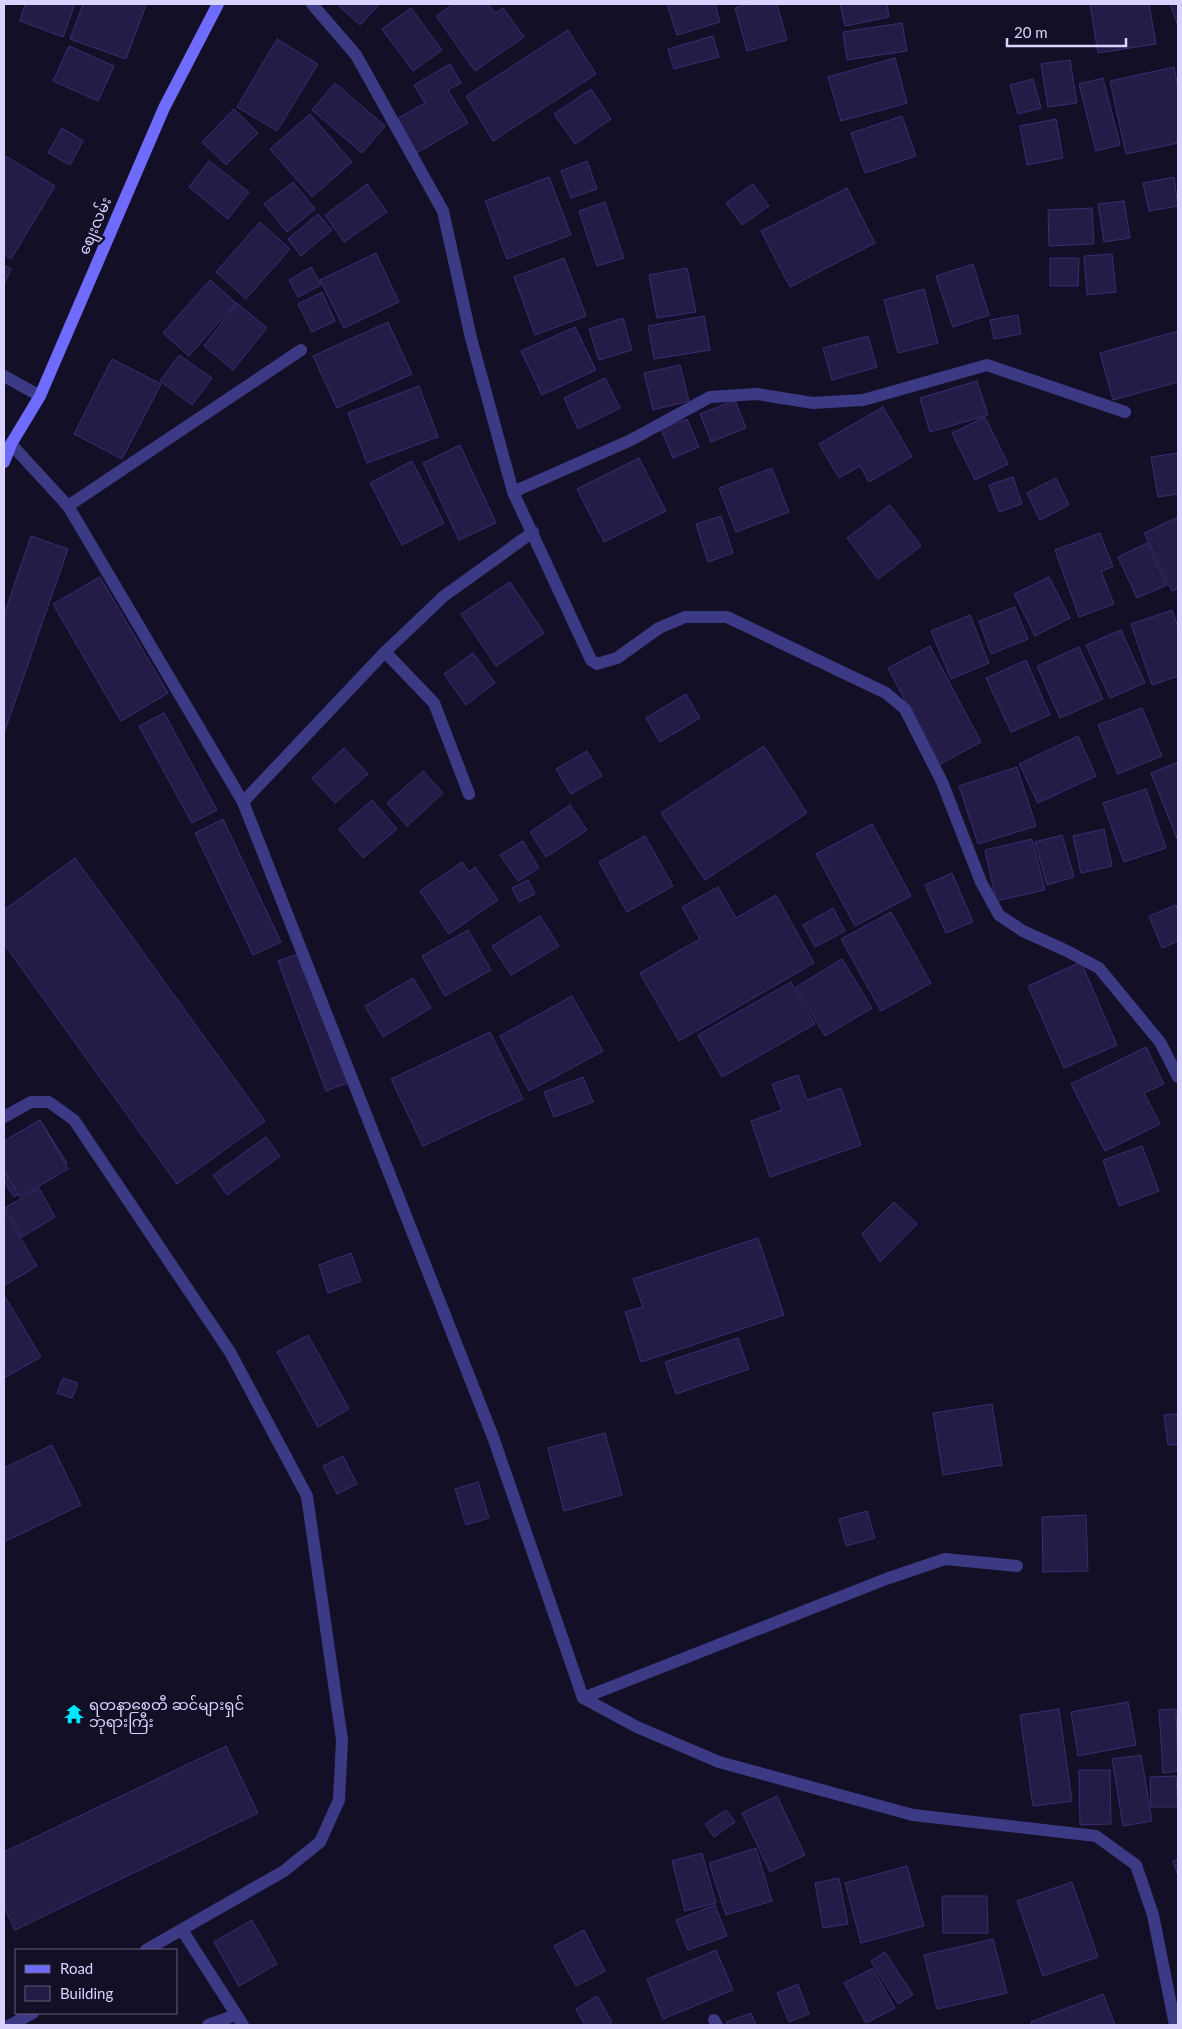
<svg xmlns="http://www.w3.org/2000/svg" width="1182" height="2029" font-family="Lato,'Noto Sans Myanmar',sans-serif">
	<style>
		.building { fill: #241b47; stroke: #3b2d73 }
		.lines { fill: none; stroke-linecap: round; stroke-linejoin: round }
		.service { stroke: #3d3a85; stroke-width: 12 }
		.minor { stroke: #3d3a85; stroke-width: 12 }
		.secondary { stroke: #6f6bff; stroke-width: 12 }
		.labels { text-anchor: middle; stroke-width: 5; stroke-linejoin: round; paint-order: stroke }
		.street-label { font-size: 15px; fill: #d9d4ff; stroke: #130f26 }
		.poi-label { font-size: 15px; fill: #d9d4ff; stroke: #130f26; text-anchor: start }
	</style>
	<rect width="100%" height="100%" fill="#130f26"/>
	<g class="building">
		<path d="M25,4H75L63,37L20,21Z"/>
		<path d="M83,4H141L146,5L126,59L70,39Z"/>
		<path d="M337,4H380L360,25Z"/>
		<path d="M451,4H488L495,13L503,8L524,37L475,71L436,16L452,5Z"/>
		<path d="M667,4H715L720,22L677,35Z"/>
		<path d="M750,4H777L787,40L747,51L735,8Z"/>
		<path d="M840,4H887L889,17L845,26Z"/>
		<path d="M1090,4H1149L1156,44L1098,53Z"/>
		<path d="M1170,4H1178V26Z"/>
		<path d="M411,8L442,50L413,71L382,29Z"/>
		<path d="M902,23L907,51L847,60L843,32Z"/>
		<path d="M568,30L596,74L493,141L466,96Z"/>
		<path d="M713,36L719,57L674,69L668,49Z"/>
		<path d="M277,39L318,64L277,131L237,107Z"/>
		<path d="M69,46L114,66L98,101L53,81Z"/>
		<path d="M895,58L907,103L841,121L828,77Z"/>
		<path d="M1070,60L1077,103L1048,107L1041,64Z"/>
		<path d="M450,64L461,83L448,90L468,123L415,154L395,120L425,103L414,85Z"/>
		<path d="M1174,67L1178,87V143L1126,154L1110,81Z"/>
		<path d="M1103,78L1120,145L1096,151L1079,84Z"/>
		<path d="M1033,79L1041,108L1018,114L1010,85Z"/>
		<path d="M335,83L385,126L362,153L312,110Z"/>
		<path d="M591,89L611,119L575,144L554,114Z"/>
		<path d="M234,109L258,133L226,165L202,142Z"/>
		<path d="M310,114L352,162L312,197L270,149Z"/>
		<path d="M902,116L916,156L865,173L851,133Z"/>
		<path d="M1056,119L1063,158L1027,165L1020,126Z"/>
		<path d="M62,128L83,141L70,165L48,153Z"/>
		<path d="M4,155L55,186L11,259L4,254Z"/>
		<path d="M209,161L249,192L228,219L189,187Z"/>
		<path d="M587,161L597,189L571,198L561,171Z"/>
		<path d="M549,177L571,235L507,259L485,201Z"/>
		<path d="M1174,177L1178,206L1149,211L1143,183Z"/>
		<path d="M293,182L315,209L287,232L264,204Z"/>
		<path d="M367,184L387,212L344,242L325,215Z"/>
		<path d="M753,184L769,206L742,225L726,203Z"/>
		<path d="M847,188L875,243L790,287L761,231Z"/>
		<path d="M1124,201L1130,238L1104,242L1098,204Z"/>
		<path d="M605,202L624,258L597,266L579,211Z"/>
		<path d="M1092,208L1094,244L1049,246L1048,210Z"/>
		<path d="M318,214L332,230L301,256L288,239Z"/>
		<path d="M260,222L290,249L246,299L216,272Z"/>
		<path d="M376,253L399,302L344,328L320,280Z"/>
		<path d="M1112,254L1116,292L1087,295L1084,256Z"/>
		<path d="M564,258L586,316L535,335L514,277Z"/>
		<path d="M1050,258H1079L1078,286H1050Z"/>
		<path d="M973,264L989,315L953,327L936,276Z"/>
		<path d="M4,265L11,269L4,284Z"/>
		<path d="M311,267L321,285L298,297L289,280Z"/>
		<path d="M687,268L696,312L657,318L649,275Z"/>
		<path d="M210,280L236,303L189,356L163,333Z"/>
		<path d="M924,289L938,343L898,353L884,300Z"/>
		<path d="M322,292L335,321L312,332L298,304Z"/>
		<path d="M237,303L267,328L233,370L204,346Z"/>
		<path d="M1018,315L1021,334L994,339L990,320Z"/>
		<path d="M704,316L710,350L654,359L648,326Z"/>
		<path d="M623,318L632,350L599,360L589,329Z"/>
		<path d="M388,322L412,374L337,408L313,356Z"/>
		<path d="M575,327L596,370L542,395L521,351Z"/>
		<path d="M1178,331V382L1113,400L1100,353Z"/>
		<path d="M868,336L877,367L832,380L823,348Z"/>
		<path d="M179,355L212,378L192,405L160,381Z"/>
		<path d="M112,359L161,384L122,459L74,434Z"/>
		<path d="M680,365L689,401L653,410L644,373Z"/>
		<path d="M605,378L620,408L578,429L564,398Z"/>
		<path d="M977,381L988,415L930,432L920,398Z"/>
		<path d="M419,386L438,437L367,463L348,413Z"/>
		<path d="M735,400L746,428L711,442L700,414Z"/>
		<path d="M883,407L912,457L869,482L860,466L839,478L819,444Z"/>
		<path d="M985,417L1008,464L975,480L952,433Z"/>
		<path d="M687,419L699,447L673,458L661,429Z"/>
		<path d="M460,445L496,523L459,540L423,463Z"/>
		<path d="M1178,453V494L1158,497L1151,457Z"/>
		<path d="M639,458L666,511L604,542L577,489Z"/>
		<path d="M412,461L444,523L402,545L370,483Z"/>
		<path d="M772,468L789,512L736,532L719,488Z"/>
		<path d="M1013,477L1022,504L999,512L989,485Z"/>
		<path d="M1056,478L1069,505L1040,520L1027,493Z"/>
		<path d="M890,505L921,546L878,579L847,538Z"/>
		<path d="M721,516L733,553L708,562L696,524Z"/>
		<path d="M1178,517V588L1172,591L1144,533Z"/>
		<path d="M1100,533L1113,567L1101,571L1114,604L1079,617L1055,550Z"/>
		<path d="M31,536L68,549L4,733V615Z"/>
		<path d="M1147,543L1167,585L1137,598L1118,557Z"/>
		<path d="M100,577L168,693L121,721L53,604Z"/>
		<path d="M1049,577L1070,618L1035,636L1014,594Z"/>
		<path d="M510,582L544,633L496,666L461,614Z"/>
		<path d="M1015,607L1028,639L991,654L979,621Z"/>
		<path d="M1172,610L1178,627V676L1152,685L1131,624Z"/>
		<path d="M970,615L989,663L951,679L931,631Z"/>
		<path d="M1121,630L1145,683L1110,698L1086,645Z"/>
		<path d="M930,646L981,742L939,765L888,668Z"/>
		<path d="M1079,647L1103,699L1060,718L1037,666Z"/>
		<path d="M473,653L495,683L466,705L444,674Z"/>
		<path d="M1026,660L1050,715L1011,732L986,678Z"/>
		<path d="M686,694L700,718L660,742L646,718Z"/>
		<path d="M1142,708L1162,756L1118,774L1098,725Z"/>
		<path d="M164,713L217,810L192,823L139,726Z"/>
		<path d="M1078,736L1096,776L1038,803L1019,764Z"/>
		<path d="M764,746L807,813L705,880L661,813Z"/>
		<path d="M344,748L368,774L335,803L312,778Z"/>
		<path d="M587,751L602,776L571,794L556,769Z"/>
		<path d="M1178,762V841L1151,773Z"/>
		<path d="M1017,767L1036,826L978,844L959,786Z"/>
		<path d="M423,771L443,793L407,826L387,803Z"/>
		<path d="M1146,789L1166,848L1124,862L1103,803Z"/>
		<path d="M372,800L397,829L363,858L339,829Z"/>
		<path d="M570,805L587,830L546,857L530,832Z"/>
		<path d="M223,819L281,942L253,955L195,833Z"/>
		<path d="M872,824L911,896L855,926L816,854Z"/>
		<path d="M1104,829L1112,866L1081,873L1073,836Z"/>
		<path d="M1062,835L1074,877L1047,885L1035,842Z"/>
		<path d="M645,836L673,886L627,912L599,862Z"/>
		<path d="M1032,839L1045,890L996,901L985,850Z"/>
		<path d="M523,841L539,868L518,881L500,855Z"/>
		<path d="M75,858L265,1121L177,1184L4,944V910Z"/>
		<path d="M462,862L469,872L475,867L498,900L449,934L420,891Z"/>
		<path d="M952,873L973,922L946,933L925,885Z"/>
		<path d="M528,880L535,894L519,902L512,888Z"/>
		<path d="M718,887L736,918L776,895L814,963L679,1041L640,973L700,939L682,907Z"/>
		<path d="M1176,905L1178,910V941L1162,948L1149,916Z"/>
		<path d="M833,908L845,931L815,947L803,925Z"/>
		<path d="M891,912L931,983L881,1011L841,939Z"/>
		<path d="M540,916L559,946L511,975L492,946Z"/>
		<path d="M468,930L491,970L445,996L422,956Z"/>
		<path d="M301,953L350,1082L326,1091L278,961Z"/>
		<path d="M842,959L872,1008L825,1036L796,987Z"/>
		<path d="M1081,962L1117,1045L1064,1068L1028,986Z"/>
		<path d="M413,978L431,1008L383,1037L365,1006Z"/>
		<path d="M791,982L815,1024L722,1077L698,1035Z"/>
		<path d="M572,996L603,1051L529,1091L500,1036Z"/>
		<path d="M490,1032L523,1099L423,1146L391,1079Z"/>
		<path d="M1146,1047L1164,1084L1144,1093L1160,1124L1105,1151L1071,1084Z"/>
		<path d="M798,1075L807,1100L841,1088L861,1145L770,1177L751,1121L782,1110L772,1084Z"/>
		<path d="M583,1077L593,1102L554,1117L544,1092Z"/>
		<path d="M40,1120L67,1163L14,1197L4,1181V1143Z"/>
		<path d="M40,1120L68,1169L20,1197L4,1171V1141Z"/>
		<path d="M266,1137L280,1156L227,1195L213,1175Z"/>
		<path d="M1142,1146L1159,1191L1119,1206L1103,1160Z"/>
		<path d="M39,1188L55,1217L22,1237L5,1208Z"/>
		<path d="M894,1202L917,1224L880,1262L862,1234Z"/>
		<path d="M4,1210L37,1266L4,1286Z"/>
		<path d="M758,1238L784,1315L641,1362L625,1312L643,1307L633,1279Z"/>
		<path d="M351,1253L361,1281L328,1293L319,1265Z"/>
		<path d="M4,1295L41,1357L4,1378Z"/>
		<path d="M308,1335L349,1409L318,1427L277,1352Z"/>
		<path d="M738,1338L749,1369L676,1394L665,1362Z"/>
		<path d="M63,1378L78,1383L72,1398L57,1393Z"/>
		<path d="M992,1404L1002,1465L943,1475L933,1413Z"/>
		<path d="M1178,1414V1444L1168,1445L1164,1415Z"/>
		<path d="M605,1433L622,1495L564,1511L548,1448Z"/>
		<path d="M52,1445L81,1505L4,1542V1468Z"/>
		<path d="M343,1456L357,1484L337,1494L323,1466Z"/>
		<path d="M478,1482L489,1518L466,1525L455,1489Z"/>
		<path d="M867,1511L875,1538L846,1546L839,1519Z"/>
		<path d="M1086,1515L1088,1571L1043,1572L1042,1517Z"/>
		<path d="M1128,1702L1136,1745L1078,1756L1071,1712Z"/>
		<path d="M1059,1709L1072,1801L1033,1806L1020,1715Z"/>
		<path d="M1176,1709L1178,1771L1163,1773L1159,1710Z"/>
		<path d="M226,1746L258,1813L15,1930L4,1907V1852Z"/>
		<path d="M1141,1755L1152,1821L1123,1826L1112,1759Z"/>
		<path d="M1079,1770H1110L1111,1824L1080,1825Z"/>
		<path d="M1176,1776L1178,1807H1151L1150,1777Z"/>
		<path d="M777,1796L805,1855L770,1872L742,1813Z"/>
		<path d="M726,1810L735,1822L714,1837L705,1824Z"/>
		<path d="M756,1848L772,1901L726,1915L709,1863Z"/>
		<path d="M702,1853L716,1903L685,1911L672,1861Z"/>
		<path d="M1178,1859V1876L1173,1861Z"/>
		<path d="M907,1866L924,1926L861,1943L845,1883Z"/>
		<path d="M839,1878L848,1924L823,1928L815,1883Z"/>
		<path d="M1072,1882L1098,1957L1043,1976L1017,1901Z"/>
		<path d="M942,1896H987L988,1933H943Z"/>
		<path d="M715,1905L727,1936L688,1950L676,1920Z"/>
		<path d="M252,1920L277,1964L239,1986L214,1942Z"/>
		<path d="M584,1930L605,1971L576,1986L554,1946Z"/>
		<path d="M993,1939L1007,1993L937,2009L924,1955Z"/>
		<path d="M716,1950L733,1990L663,2019L647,1979Z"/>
		<path d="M885,1952L913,1995L898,2004L871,1961Z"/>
		<path d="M873,1968L895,2008L866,2023L844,1983Z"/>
		<path d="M798,1984L809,2014L789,2022L777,1993Z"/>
		<path d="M1103,1994L1115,2025H1032L1031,2022Z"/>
		<path d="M597,1996L612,2022L607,2025H585L576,2009Z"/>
		<path d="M751,2013L756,2025H728L726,2022Z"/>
	</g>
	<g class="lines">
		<g class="service">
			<path d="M68,506L301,350"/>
			<path d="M4,1117L31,1102H49L74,1120L230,1352L307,1496L342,1740L339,1800L320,1842L284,1871L146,1950"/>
			<path d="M583,1698L886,1579L945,1559L1017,1566"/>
			<path d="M182,1930L243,2025"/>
			<path d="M10,2025L33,2013"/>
			<path d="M208,2025L236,2015"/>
		</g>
		<g class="minor">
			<path d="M312,4L356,55L443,211L471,338L513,492L591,660L597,664L617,658L659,628L685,617H727L886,693L905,709L942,782L981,882L999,915L1023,931L1067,951L1099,968L1160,1042L1178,1077"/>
			<path d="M4,376L40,396"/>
			<path d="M11,444L68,506L243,802L493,1437L583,1698L637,1727L719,1762L913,1815L1096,1836L1136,1865L1153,1915L1175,2025"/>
			<path d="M513,492L631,440L710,397L757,394L813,403L863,400L987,365L1125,412"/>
			<path d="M385,652L434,703L469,794"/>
			<path d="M243,802L385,652L444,596L533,532"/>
			<path d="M714,2020L717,2025"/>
		</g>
		<path class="secondary" d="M4,462L11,444L40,396L164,108L218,4"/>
	</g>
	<defs>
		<symbol id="temple-bare" viewBox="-9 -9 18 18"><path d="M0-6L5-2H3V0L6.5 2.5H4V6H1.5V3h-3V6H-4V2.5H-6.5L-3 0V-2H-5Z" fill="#00e5ff" stroke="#130f26" stroke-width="2.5" paint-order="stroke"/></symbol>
	</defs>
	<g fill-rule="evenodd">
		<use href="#temple-bare" x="60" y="1700" width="28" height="28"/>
	</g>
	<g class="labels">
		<g class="street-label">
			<text transform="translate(95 226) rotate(-67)" y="5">စျေးလမ်း</text>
		</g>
		<g class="poi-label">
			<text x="89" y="1710">ရတနာစေတီ ဆင်များရှင်<tspan x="89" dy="17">ဘုရားကြီး</tspan></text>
		</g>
	</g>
	<rect width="1182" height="2029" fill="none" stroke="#d9d4ff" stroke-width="10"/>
	<rect x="15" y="1949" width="162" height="65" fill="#130f26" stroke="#625e7d"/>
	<rect x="25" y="1965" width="25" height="8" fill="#6f6bff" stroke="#625e7d"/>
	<text x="60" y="1974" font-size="15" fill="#d9d4ff">Road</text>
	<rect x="25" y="1986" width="25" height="15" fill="#241b47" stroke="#625e7d"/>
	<text x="60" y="1999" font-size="15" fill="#d9d4ff">Building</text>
	<path d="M1007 38v8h119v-8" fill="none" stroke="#d9d4ff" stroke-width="2.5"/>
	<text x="1014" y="38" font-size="15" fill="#d9d4ff" stroke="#130f26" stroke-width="4" paint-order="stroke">20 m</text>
</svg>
